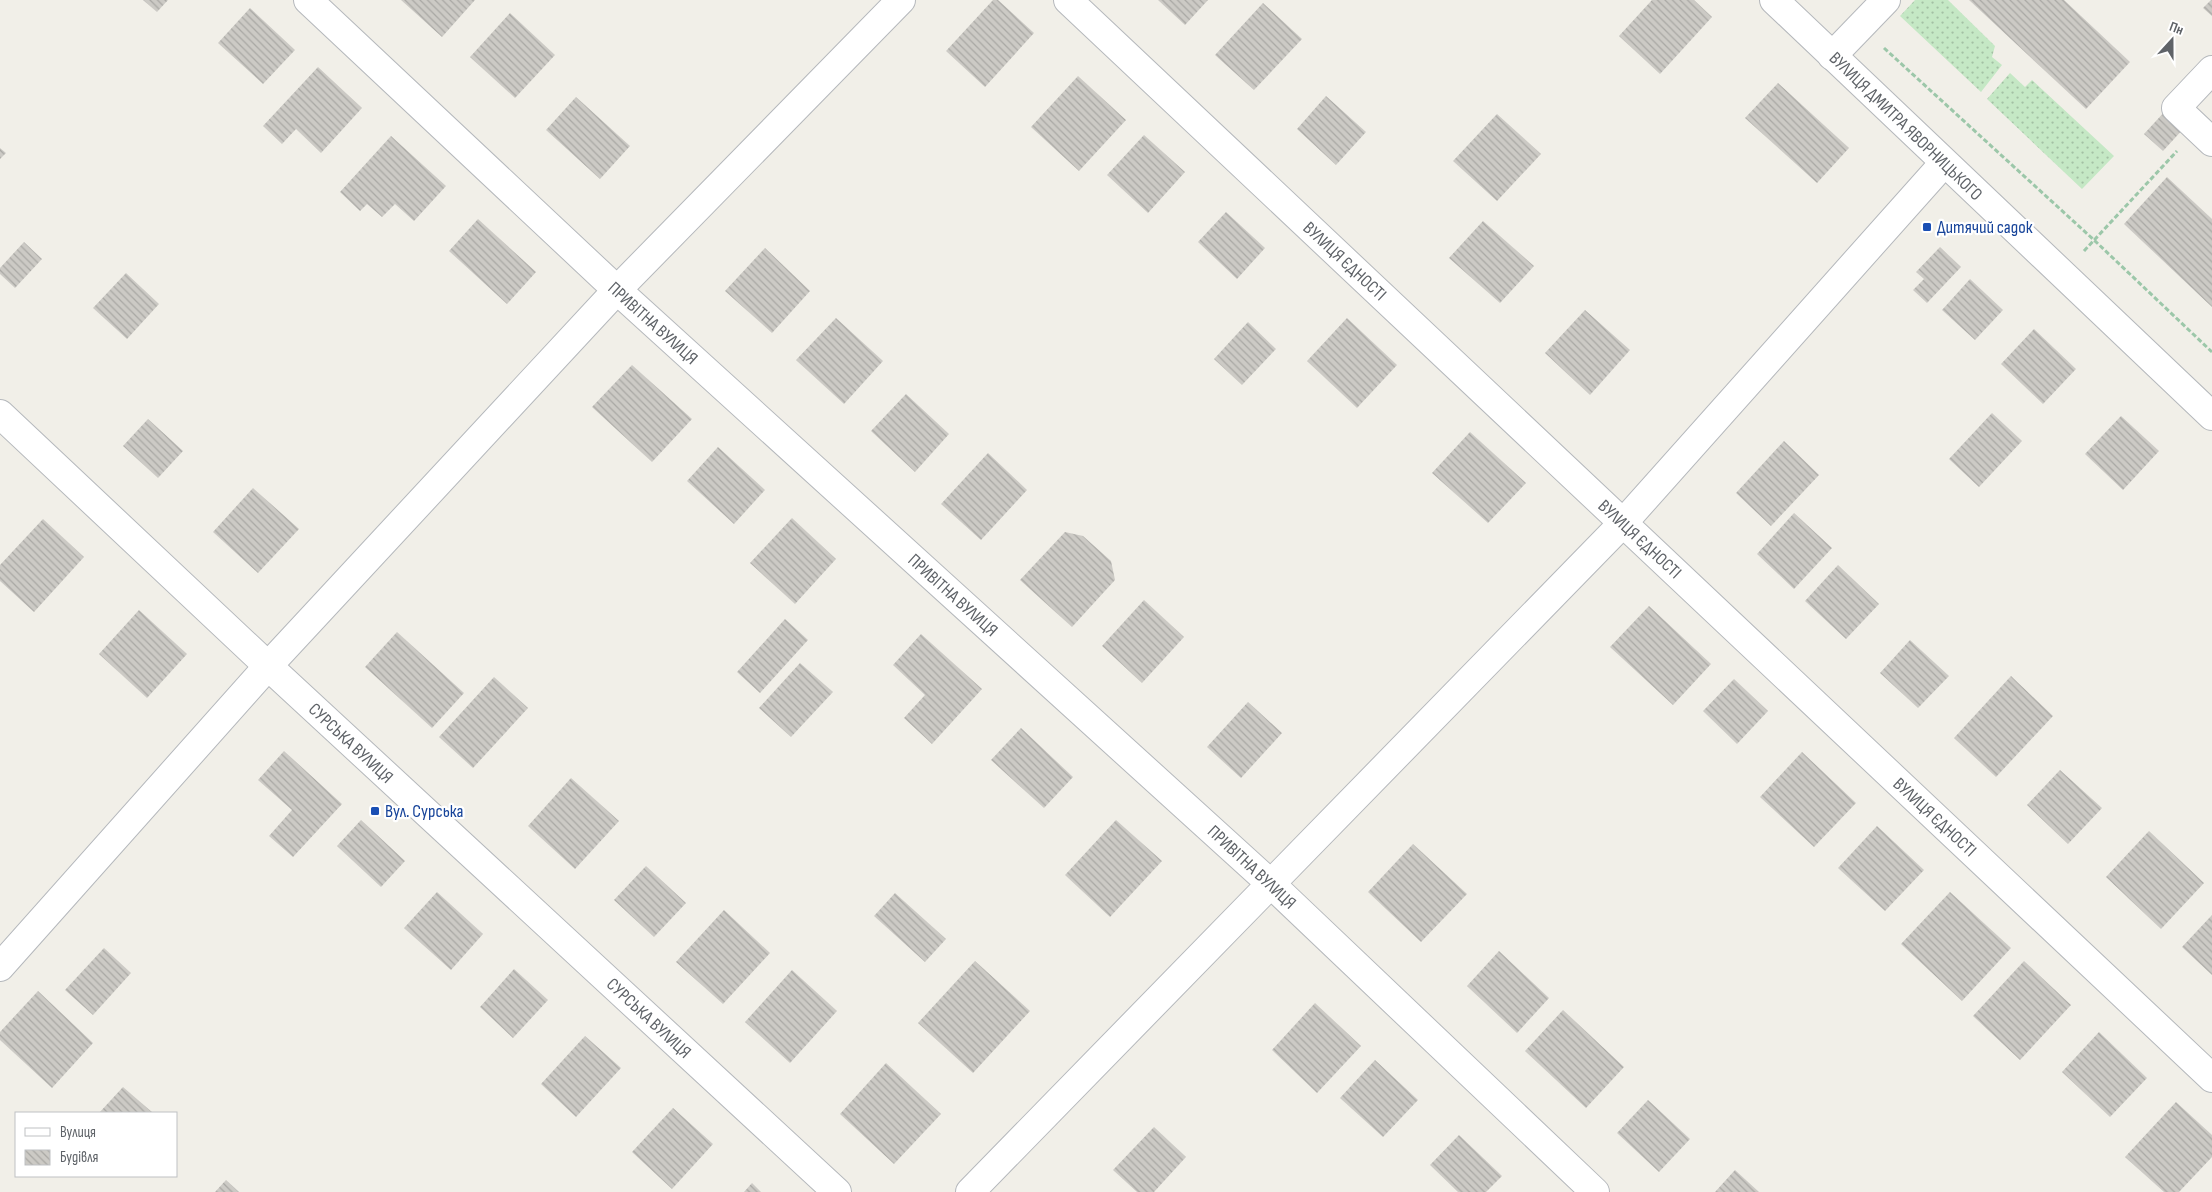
<svg xmlns="http://www.w3.org/2000/svg" width="2212" height="1192" font-family="'Sofia Sans Condensed',sans-serif">
	<style>
		.grass { fill: url(#grass-dots) }
		.building { fill: url(#building-back-hatch) }
		.lines { fill: none; stroke-linecap: round; stroke-linejoin: round }
		.minor-casing { stroke: #b5b8bc; stroke-width: 30 }
		.path { stroke: #9cc7a9; stroke-width: 3; stroke-dasharray: 5 2.5; stroke-linecap: butt }
		.minor { stroke: #fff; stroke-width: 28 }
		.transit-dot { fill: #1a4fb4; stroke: #fff; stroke-width: 2 }
		.labels { text-anchor: middle; stroke-width: 4.5; stroke-linejoin: round; paint-order: stroke }
		.street-label { font-size: 18px; fill: #5f6368; stroke: #fff }
		.transit-label { font-size: 18px; fill: #164399; stroke: #fff; text-anchor: start }
	</style>
	<defs>
		<pattern id="grass-dots" width="8" height="8" patternUnits="userSpaceOnUse" patternTransform="scale(1.25)"><rect width="8" height="8" fill="#c5e8c5"/><path d="M2 2h.1M6 6h.1" fill="none" stroke="#a3c0a4" stroke-width="1.8" stroke-linecap="round"/></pattern>
		<pattern id="building-back-hatch" width="6" height="6" patternUnits="userSpaceOnUse" patternTransform="scale(1.25)"><rect width="6" height="6" fill="#cccac5"/><path d="M-1 5l2 2M0 0l6 6M5-1l2 2" fill="none" stroke="#a9a8a4"/></pattern>
	</defs>
	<rect width="100%" height="100%" fill="#f1efe8"/>
	<g class="grass">
		<path d="M1915,0H1948L1995,46L1992,57L2002,65L1981,92L1900,16Z"/>
		<path d="M2010,73L2025,87L2032,80L2114,156L2082,189L1987,99Z"/>
	</g>
	<g class="building">
		<path d="M143,0H168L157,12Z"/>
		<path d="M401,0H475L442,37Z"/>
		<path d="M993,0H998L1034,33L985,87L946,51Z"/>
		<path d="M1158,0H1208L1185,25Z"/>
		<path d="M1652,0H1694L1712,17L1660,74L1619,36Z"/>
		<path d="M1969,0H2064L2130,62L2086,109Z"/>
		<path d="M2211,0H2212V16L2203,8Z"/>
		<path d="M1263,3L1302,39L1254,90L1215,55Z"/>
		<path d="M250,8L295,50L263,84L218,43Z"/>
		<path d="M510,13L555,55L515,98L470,57Z"/>
		<path d="M318,67L362,108L321,153L296,129L282,144L263,126Z"/>
		<path d="M1078,76L1126,120L1079,171L1031,127Z"/>
		<path d="M1778,83L1849,148L1817,183L1745,118Z"/>
		<path d="M1326,96L1366,132L1336,165L1297,129Z"/>
		<path d="M576,97L630,146L600,179L546,130Z"/>
		<path d="M2167,109L2185,127L2163,151L2144,134Z"/>
		<path d="M1497,114L1541,154L1497,201L1453,161Z"/>
		<path d="M1144,135L1185,172L1148,213L1107,175Z"/>
		<path d="M391,136L446,186L414,221L395,204L382,217L367,204L360,211L340,192Z"/>
		<path d="M0,148L6,153L0,159Z"/>
		<path d="M2167,177L2212,219V307L2124,224Z"/>
		<path d="M1226,212L1265,248L1237,279L1198,242Z"/>
		<path d="M478,219L536,272L507,304L449,251Z"/>
		<path d="M1483,221L1534,266L1500,303L1449,258Z"/>
		<path d="M24,242L42,259L15,288L0,274V268Z"/>
		<path d="M1940,247L1961,267L1927,303L1913,290L1924,279L1916,272Z"/>
		<path d="M765,248L810,291L772,333L725,291Z"/>
		<path d="M126,273L159,304L127,339L93,308Z"/>
		<path d="M1970,279L2003,310L1975,340L1942,310Z"/>
		<path d="M1585,310L1630,350L1590,395L1545,353Z"/>
		<path d="M836,318L883,361L844,404L796,360Z"/>
		<path d="M1347,318L1397,365L1357,408L1307,361Z"/>
		<path d="M1248,322L1276,349L1242,385L1214,359Z"/>
		<path d="M2034,329L2076,369L2043,404L2001,364Z"/>
		<path d="M632,365L692,419L652,462L592,407Z"/>
		<path d="M906,394L949,434L915,472L871,431Z"/>
		<path d="M1992,413L2022,441L1979,487L1949,459Z"/>
		<path d="M2121,416L2159,451L2123,490L2085,454Z"/>
		<path d="M148,419L183,451L158,478L123,446Z"/>
		<path d="M1470,432L1526,483L1488,523L1432,473Z"/>
		<path d="M1784,441L1819,475L1771,526L1736,493Z"/>
		<path d="M718,447L765,490L734,524L687,481Z"/>
		<path d="M988,453L1027,490L981,540L941,504Z"/>
		<path d="M253,488L299,529L258,573L213,532Z"/>
		<path d="M1794,513L1832,548L1794,589L1757,554Z"/>
		<path d="M792,518L836,559L795,604L750,563Z"/>
		<path d="M43,519L84,557L34,612L0,581V565Z"/>
		<path d="M1065,532L1083,536L1111,561L1115,580L1072,627L1020,580Z"/>
		<path d="M1838,565L1879,604L1846,639L1805,601Z"/>
		<path d="M1144,600L1184,637L1142,683L1102,646Z"/>
		<path d="M1649,606L1711,664L1673,705L1610,647Z"/>
		<path d="M139,610L187,654L147,698L99,654Z"/>
		<path d="M785,619L808,640L760,693L737,672Z"/>
		<path d="M397,632L464,693L432,728L365,667Z"/>
		<path d="M921,634L982,689L932,744L904,718L925,695L893,665Z"/>
		<path d="M1910,640L1949,676L1918,708L1880,673Z"/>
		<path d="M800,663L833,692L791,737L759,708Z"/>
		<path d="M2011,676L2053,716L1996,777L1954,738Z"/>
		<path d="M494,677L528,708L473,768L439,737Z"/>
		<path d="M1734,679L1768,711L1737,744L1703,711Z"/>
		<path d="M1248,702L1282,733L1241,778L1207,747Z"/>
		<path d="M1021,728L1073,777L1044,808L991,760Z"/>
		<path d="M284,751L342,804L293,857L269,836L292,810L258,780Z"/>
		<path d="M1802,752L1856,803L1814,847L1760,797Z"/>
		<path d="M2060,770L2102,808L2068,844L2027,805Z"/>
		<path d="M571,778L619,821L575,869L528,826Z"/>
		<path d="M361,820L405,861L381,887L337,846Z"/>
		<path d="M1116,820L1162,861L1110,917L1065,875Z"/>
		<path d="M1877,826L1924,870L1885,911L1838,868Z"/>
		<path d="M2149,831L2204,883L2161,929L2106,877Z"/>
		<path d="M1413,844L1467,894L1421,942L1368,892Z"/>
		<path d="M646,866L686,903L654,937L614,900Z"/>
		<path d="M437,892L483,934L451,970L404,928Z"/>
		<path d="M1950,892L2011,948L1962,1001L1901,944Z"/>
		<path d="M895,893L946,939L925,962L874,916Z"/>
		<path d="M724,910L770,953L723,1004L676,962Z"/>
		<path d="M2212,915V975L2182,947Z"/>
		<path d="M104,948L131,973L93,1015L65,990Z"/>
		<path d="M1499,951L1549,998L1517,1033L1467,986Z"/>
		<path d="M975,961L1030,1011L973,1073L918,1023Z"/>
		<path d="M2024,961L2071,1005L2020,1060L1973,1016Z"/>
		<path d="M514,969L548,1000L513,1038L480,1007Z"/>
		<path d="M792,970L837,1011L790,1063L745,1022Z"/>
		<path d="M38,991L93,1043L52,1088L0,1040V1032Z"/>
		<path d="M1315,1003L1361,1046L1317,1093L1272,1050Z"/>
		<path d="M1563,1010L1624,1067L1586,1108L1525,1051Z"/>
		<path d="M2099,1032L2147,1078L2110,1117L2062,1072Z"/>
		<path d="M585,1036L621,1068L576,1117L541,1084Z"/>
		<path d="M1375,1060L1418,1100L1383,1137L1340,1098Z"/>
		<path d="M886,1063L941,1114L894,1164L840,1114Z"/>
		<path d="M123,1087L153,1113H99Z"/>
		<path d="M1648,1100L1690,1139L1659,1172L1617,1133Z"/>
		<path d="M2176,1102L2212,1135V1157L2179,1192H2164L2125,1157Z"/>
		<path d="M673,1108L713,1144L672,1189L632,1152Z"/>
		<path d="M1154,1127L1186,1157L1154,1192H1137L1113,1170Z"/>
		<path d="M1459,1135L1502,1176L1486,1192H1458L1430,1165Z"/>
		<path d="M1735,1170L1759,1192H1715Z"/>
		<path d="M226,1180L239,1192H215Z"/>
		<path d="M752,1183L761,1192H744Z"/>
	</g>
	<g class="lines">
		<defs>
			<g id="minor">
				<path d="M308,0L617,290L1271,884L1595,1192"/>
				<path d="M1068,0L2212,1078"/>
				<path d="M1774,0L2212,416"/>
				<path d="M1832,56L1886,0"/>
				<path d="M2212,70L2176,108L2212,142"/>
				<path d="M0,414L268,666L837,1192"/>
				<path d="M0,967L268,666L617,290L901,0"/>
				<path d="M970,1192L1623,523L1944,163"/>
			</g>
		</defs>
		<use href="#minor" class="minor-casing"/>
		<g class="path">
			<path d="M1884,48L2094,240L2212,352"/>
			<path d="M2084,251L2177,151"/>
		</g>
		<use href="#minor" class="minor"/>
	</g>
	<g class="transit-dot">
		<rect x="1922" y="222" width="10" height="10" rx="2.5"/>
		<rect x="370" y="806" width="10" height="10" rx="2.5"/>
	</g>
	<g class="labels">
		<g class="street-label">
			<text transform="translate(1906 126) rotate(44)" y="6">ВУЛИЦЯ ДМИТРА ЯВОРНИЦЬКОГО</text>
			<text transform="translate(1345 261) rotate(43)" y="6">ВУЛИЦЯ ЄДНОСТІ</text>
			<text transform="translate(653 323) rotate(42)" y="6">ПРИВІТНА ВУЛИЦЯ</text>
			<text transform="translate(1640 539) rotate(43)" y="6">ВУЛИЦЯ ЄДНОСТІ</text>
			<text transform="translate(953 595) rotate(42)" y="6">ПРИВІТНА ВУЛИЦЯ</text>
			<text transform="translate(351 743) rotate(43)" y="6">СУРСЬКА ВУЛИЦЯ</text>
			<text transform="translate(1935 817) rotate(43)" y="6">ВУЛИЦЯ ЄДНОСТІ</text>
			<text transform="translate(1252 867) rotate(43)" y="6">ПРИВІТНА ВУЛИЦЯ</text>
			<text transform="translate(649 1018) rotate(43)" y="6">СУРСЬКА ВУЛИЦЯ</text>
		</g>
		<g class="transit-label">
			<text x="1937" y="233">Дитячий садок</text>
			<text x="385" y="817">Вул. Сурська</text>
		</g>
	</g>
	<rect x="15" y="1112" width="162" height="65" fill="#ffffff" stroke="#bfc1c3"/>
	<rect x="25" y="1128" width="25" height="8" fill="#ffffff" stroke="#bfc1c3"/>
	<text x="60" y="1137" font-size="15" fill="#5f6368">Вулиця</text>
	<rect x="25" y="1150" width="25" height="15" fill="url(#building-back-hatch)" stroke="#bfc1c3"/>
	<text x="60" y="1162" font-size="15" fill="#5f6368">Будівля</text>
	<g transform="translate(2172 40) rotate(21)" stroke="#ffffff" stroke-width="4" paint-order="stroke">
	<path d="M0-4L9 19L0 12L-9 19Z" fill="#5f6368"/>
	<text y="-8" font-size="14" font-weight="bold" text-anchor="middle" fill="#5f6368">Пн</text>
	</g>
</svg>
